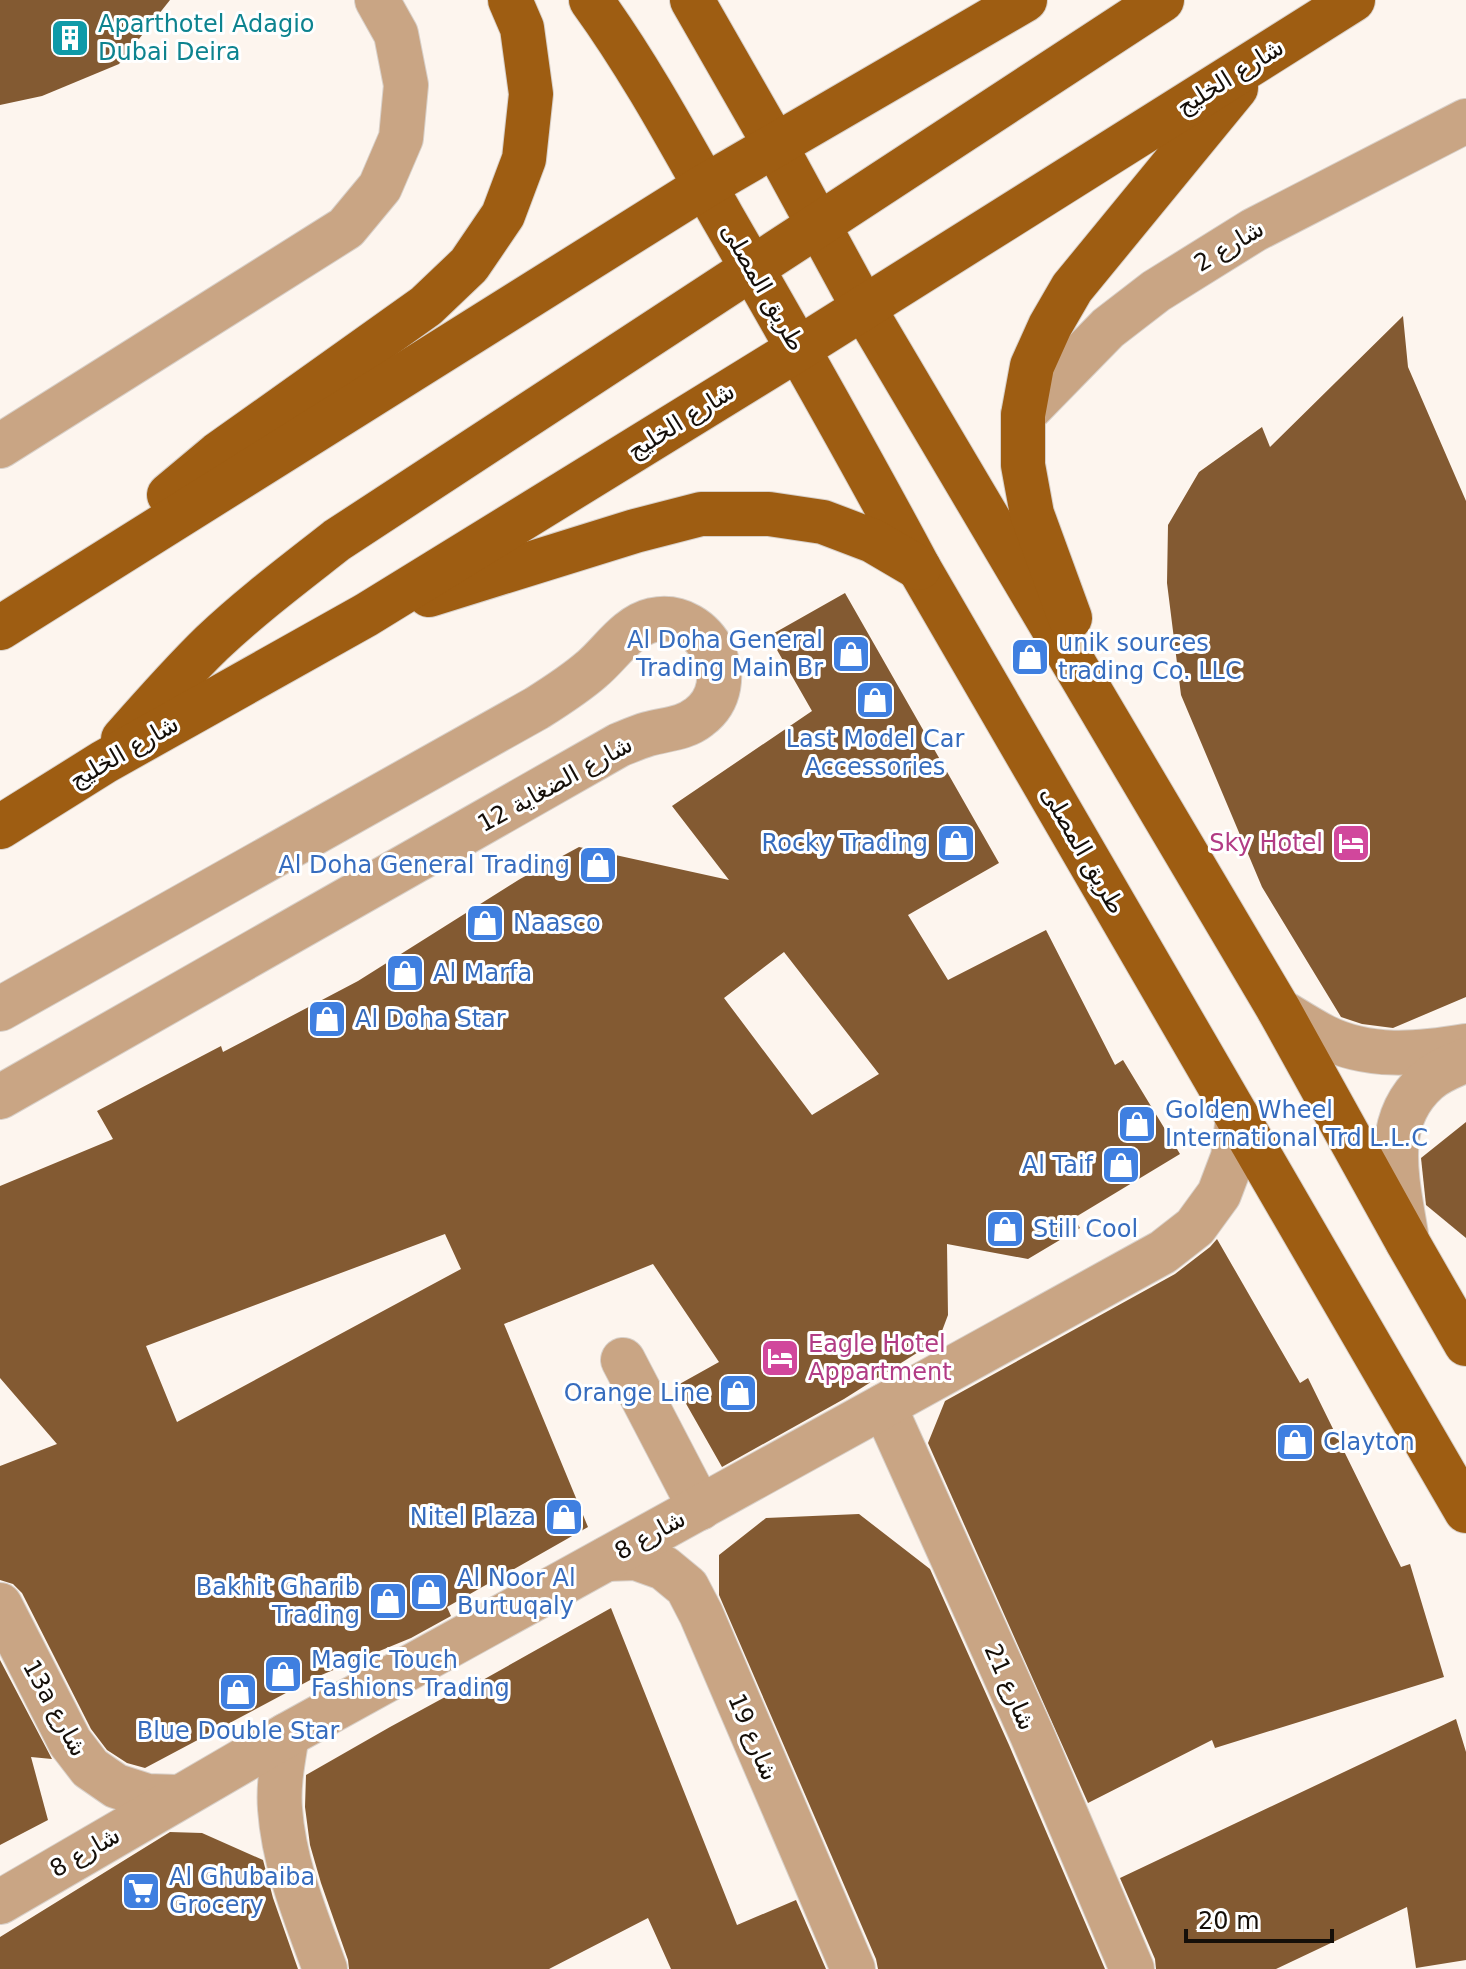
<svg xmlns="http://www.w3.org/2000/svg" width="1466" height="1969" font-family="'DejaVu Sans','Noto Sans Arabic',sans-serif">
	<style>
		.building { fill: #835a32; fill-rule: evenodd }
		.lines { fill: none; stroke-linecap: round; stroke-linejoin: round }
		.minor-casing { stroke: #d8d0c9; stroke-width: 46 }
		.major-casing { stroke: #d8d0c9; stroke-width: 46 }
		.minor { stroke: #c9a584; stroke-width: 44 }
		.major { stroke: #9e5d12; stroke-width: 44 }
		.labels { text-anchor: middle; stroke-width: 6; stroke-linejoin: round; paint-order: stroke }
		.culture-label { font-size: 24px; fill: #0d838f; stroke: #fff; text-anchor: start }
		.street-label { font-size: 24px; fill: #150f09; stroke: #fff }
		.shop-label { font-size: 24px; fill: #366cbe; stroke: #fff; text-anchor: start }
		.hotel-label { font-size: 24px; fill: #b23c85; stroke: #fff; text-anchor: end }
	</style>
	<rect width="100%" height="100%" fill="#fdf5ee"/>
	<g class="building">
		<path d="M0,0H170L119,64L42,96L0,105Z"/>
		<path d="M1403,316L1408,367L1466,501V997L1393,1028L1362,1024L1341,1017L1262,887L1181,695L1167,583L1168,525L1199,472L1262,427L1270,447Z"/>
		<path d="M845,593L999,863L908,915L948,980L1046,930L1115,1065L1123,1060L1180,1154L1074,1218L1080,1228L1028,1259L947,1244L948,1315L939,1339L844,1399L722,1467L676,1386L719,1362L653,1264L504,1324L588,1527L447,1607L451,1616L411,1638L314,1678L145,1768L127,1763L107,1750L91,1729L22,1593L13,1584L0,1580V1466L57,1444L0,1378V1186L113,1139L97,1111L221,1046L223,1052L358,981L520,879L579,847L729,880L672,806L812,711L769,636ZM784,952L879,1074L812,1115L724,998ZM445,1234L461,1269L177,1422L146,1346Z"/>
		<path d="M1466,1122V1238L1426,1205L1421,1158Z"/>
		<path d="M1217,1239L1300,1383L1308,1378L1401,1567L1410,1564L1444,1677L1215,1748L1212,1740L1088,1803L928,1443L945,1401L1175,1274L1210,1247Z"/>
		<path d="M859,1514L930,1569L1009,1745L1105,1969H878L876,1959L719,1595V1555L766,1518Z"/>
		<path d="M611,1608L737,1925L796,1900L826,1969H671L648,1918L549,1969H349L348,1960L321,1883L310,1845L305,1807L306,1775L390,1727L480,1678L481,1681Z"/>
		<path d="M0,1660L52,1759L31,1757L48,1820L0,1845Z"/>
		<path d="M1456,1719L1466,1752V1960L1416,1968L1407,1907L1276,1969H1156L1155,1959L1120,1878Z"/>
		<path d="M170,1832L202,1833L263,1860L273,1898L298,1969H0V1937Z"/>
	</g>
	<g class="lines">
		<defs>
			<g id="minor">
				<path d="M1023,415L1108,328L1156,291L1254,230L1466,121"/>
				<path d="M0,446L346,228L380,187L401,138L406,85L396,34L377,0"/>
				<path d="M0,1009L537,708C556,696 575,684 592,669C611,653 627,626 653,620C707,609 744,683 699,717C684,729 666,729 648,734C638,737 629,741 619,745L0,1097"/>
				<path d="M1279,1010C1294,1019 1308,1028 1323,1036C1368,1059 1418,1054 1466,1046"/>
				<path d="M1407,1241C1399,1185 1379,1124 1427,1081C1438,1071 1453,1066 1466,1060"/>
				<path d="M623,1360L700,1508"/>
				<path d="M884,1406L1032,1735L1132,1969"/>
				<path d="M607,1559L636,1558L664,1568L687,1587L701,1614L853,1969"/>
				<path d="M0,1605L70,1742L90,1768L116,1786L147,1796L178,1797"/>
				<path d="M287,1735C283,1760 278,1784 280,1809C284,1865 306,1917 325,1969"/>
				<path d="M0,1902L287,1735L1163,1252L1195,1227L1219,1194L1233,1157L1238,1117"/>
			</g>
			<g id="major">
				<path d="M591,0C641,69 681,144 723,218C790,334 856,450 919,568L1466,1511"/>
				<path d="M692,0L775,145L863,307L1279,1010L1408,1243L1466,1344"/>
				<path d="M169,495L218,454L426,306L469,265L503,215L524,159L531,94L522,28L510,0"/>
				<path d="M429,595L635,531L701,514H769L823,522L873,541L919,568"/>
				<path d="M1070,618L1032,514L1023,465V415L1032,366L1050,326L1072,288L1236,88"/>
				<path d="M0,628L705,186L1025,0"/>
				<path d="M123,739C152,706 181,673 212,643C251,606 295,573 337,540L1162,0"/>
				<path d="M0,827L104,762L366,615L798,349L1353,0"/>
			</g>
		</defs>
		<use href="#minor" class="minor-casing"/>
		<use href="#major" class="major-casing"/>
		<use href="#minor" class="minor"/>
		<use href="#major" class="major"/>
	</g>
	<defs>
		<symbol id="building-square" viewBox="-11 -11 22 22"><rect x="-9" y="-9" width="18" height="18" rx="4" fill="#0f9aa8" stroke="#fff"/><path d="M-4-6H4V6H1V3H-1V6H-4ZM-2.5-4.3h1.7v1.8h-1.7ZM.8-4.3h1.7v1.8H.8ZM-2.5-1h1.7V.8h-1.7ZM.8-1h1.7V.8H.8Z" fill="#fff"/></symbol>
		<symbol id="shop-square" viewBox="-11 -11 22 22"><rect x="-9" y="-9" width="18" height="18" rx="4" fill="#3f7fe0" stroke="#fff"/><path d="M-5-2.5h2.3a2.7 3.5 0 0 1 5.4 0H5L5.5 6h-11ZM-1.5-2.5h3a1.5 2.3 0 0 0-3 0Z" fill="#fff"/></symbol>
		<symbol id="hotel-square" viewBox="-11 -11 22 22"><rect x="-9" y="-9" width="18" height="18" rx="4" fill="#d1479c" stroke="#fff"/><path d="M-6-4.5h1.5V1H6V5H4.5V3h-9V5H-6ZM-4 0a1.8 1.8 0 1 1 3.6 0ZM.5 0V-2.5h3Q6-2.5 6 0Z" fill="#fff"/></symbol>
		<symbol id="supermarket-square" viewBox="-11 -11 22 22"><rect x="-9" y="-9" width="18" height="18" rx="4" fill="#3f7fe0" stroke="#fff"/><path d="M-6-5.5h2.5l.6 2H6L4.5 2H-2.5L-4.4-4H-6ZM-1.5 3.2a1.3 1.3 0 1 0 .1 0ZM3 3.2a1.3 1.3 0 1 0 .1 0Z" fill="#fff"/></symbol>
	</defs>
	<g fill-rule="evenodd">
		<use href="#building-square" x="48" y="16" width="44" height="44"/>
		<use href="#shop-square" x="829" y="632" width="44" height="44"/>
		<use href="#shop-square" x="1008" y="635" width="44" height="44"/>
		<use href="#shop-square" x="853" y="678" width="44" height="44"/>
		<use href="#shop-square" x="934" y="821" width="44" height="44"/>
		<use href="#hotel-square" x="1329" y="821" width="44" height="44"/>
		<use href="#shop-square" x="576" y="843" width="44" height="44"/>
		<use href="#shop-square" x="463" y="901" width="44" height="44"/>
		<use href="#shop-square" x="383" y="951" width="44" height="44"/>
		<use href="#shop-square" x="305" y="997" width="44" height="44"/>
		<use href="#shop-square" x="1115" y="1102" width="44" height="44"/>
		<use href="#shop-square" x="1099" y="1143" width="44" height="44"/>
		<use href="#shop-square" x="983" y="1207" width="44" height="44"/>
		<use href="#hotel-square" x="758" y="1336" width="44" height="44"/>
		<use href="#shop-square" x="716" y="1371" width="44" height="44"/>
		<use href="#shop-square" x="1273" y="1420" width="44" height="44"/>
		<use href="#shop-square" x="542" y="1495" width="44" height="44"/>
		<use href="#shop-square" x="407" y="1570" width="44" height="44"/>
		<use href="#shop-square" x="366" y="1579" width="44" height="44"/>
		<use href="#shop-square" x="261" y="1652" width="44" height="44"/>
		<use href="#shop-square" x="216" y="1670" width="44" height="44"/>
		<use href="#supermarket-square" x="119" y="1869" width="44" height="44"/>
	</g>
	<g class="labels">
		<g class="culture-label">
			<text x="98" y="32">Aparthotel Adagio<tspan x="98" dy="28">Dubai Deira</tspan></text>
		</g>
		<g class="street-label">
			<text transform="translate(1230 77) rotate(-32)" y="8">شارع الخليج</text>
			<text transform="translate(1229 246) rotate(-31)" y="8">شارع 2</text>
			<text transform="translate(763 287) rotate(60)" y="8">طريق المصلى</text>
			<text transform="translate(681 421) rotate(-32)" y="8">شارع الخليج</text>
			<text transform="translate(124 752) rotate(-30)" y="8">شارع الخليج</text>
			<text transform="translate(555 784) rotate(-29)" y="8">12 شارع الضغاية</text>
			<text transform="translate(1083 850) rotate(60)" y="8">طريق المصلى</text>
			<text transform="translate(650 1535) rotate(-29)" y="8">شارع 8</text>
			<text transform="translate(1010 1687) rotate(66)" y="8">شارع 21</text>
			<text transform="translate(55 1708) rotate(61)" y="8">13a شارع</text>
			<text transform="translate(753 1737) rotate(67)" y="8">شارع 19</text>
			<text transform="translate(85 1852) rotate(-30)" y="8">شارع 8</text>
		</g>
		<g class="shop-label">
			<text x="823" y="648" text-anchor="end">Al Doha General<tspan x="823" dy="28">Trading Main Br</tspan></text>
			<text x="1058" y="651">unik sources<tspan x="1058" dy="28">trading Co. LLC</tspan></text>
			<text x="875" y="747" text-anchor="middle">Last Model Car<tspan x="875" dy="28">Accessories</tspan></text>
			<text x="928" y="851" text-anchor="end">Rocky Trading</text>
			<text x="570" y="873" text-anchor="end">Al Doha General Trading</text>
			<text x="513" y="931">Naasco</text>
			<text x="433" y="981">Al Marfa</text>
			<text x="355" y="1027">Al Doha Star</text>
			<text x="1165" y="1118">Golden Wheel<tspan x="1165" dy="28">International Trd L.L.C</tspan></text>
			<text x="1093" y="1173" text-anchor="end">Al Taif</text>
			<text x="1033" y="1237">Still Cool</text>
			<text x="710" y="1401" text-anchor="end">Orange Line</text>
			<text x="1323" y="1450">Clayton</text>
			<text x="536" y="1525" text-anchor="end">Nitel Plaza</text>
			<text x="457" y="1586">Al Noor Al<tspan x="457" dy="28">Burtuqaly</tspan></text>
			<text x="360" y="1595" text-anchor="end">Bakhit Gharib<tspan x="360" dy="28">Trading</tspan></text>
			<text x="311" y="1668">Magic Touch<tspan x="311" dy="28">Fashions Trading</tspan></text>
			<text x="238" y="1739" text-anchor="middle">Blue Double Star</text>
			<text x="169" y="1885">Al Ghubaiba<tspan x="169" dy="28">Grocery</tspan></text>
		</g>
		<g class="hotel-label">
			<text x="1323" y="851">Sky Hotel</text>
			<text x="808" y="1352" text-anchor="start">Eagle Hotel<tspan x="808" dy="28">Appartment</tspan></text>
		</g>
	</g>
	<path d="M1186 1929v12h146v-12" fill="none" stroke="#150f09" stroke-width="4"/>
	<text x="1198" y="1929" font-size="24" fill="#150f09" stroke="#ffffff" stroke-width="6" paint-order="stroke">20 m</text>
</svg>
